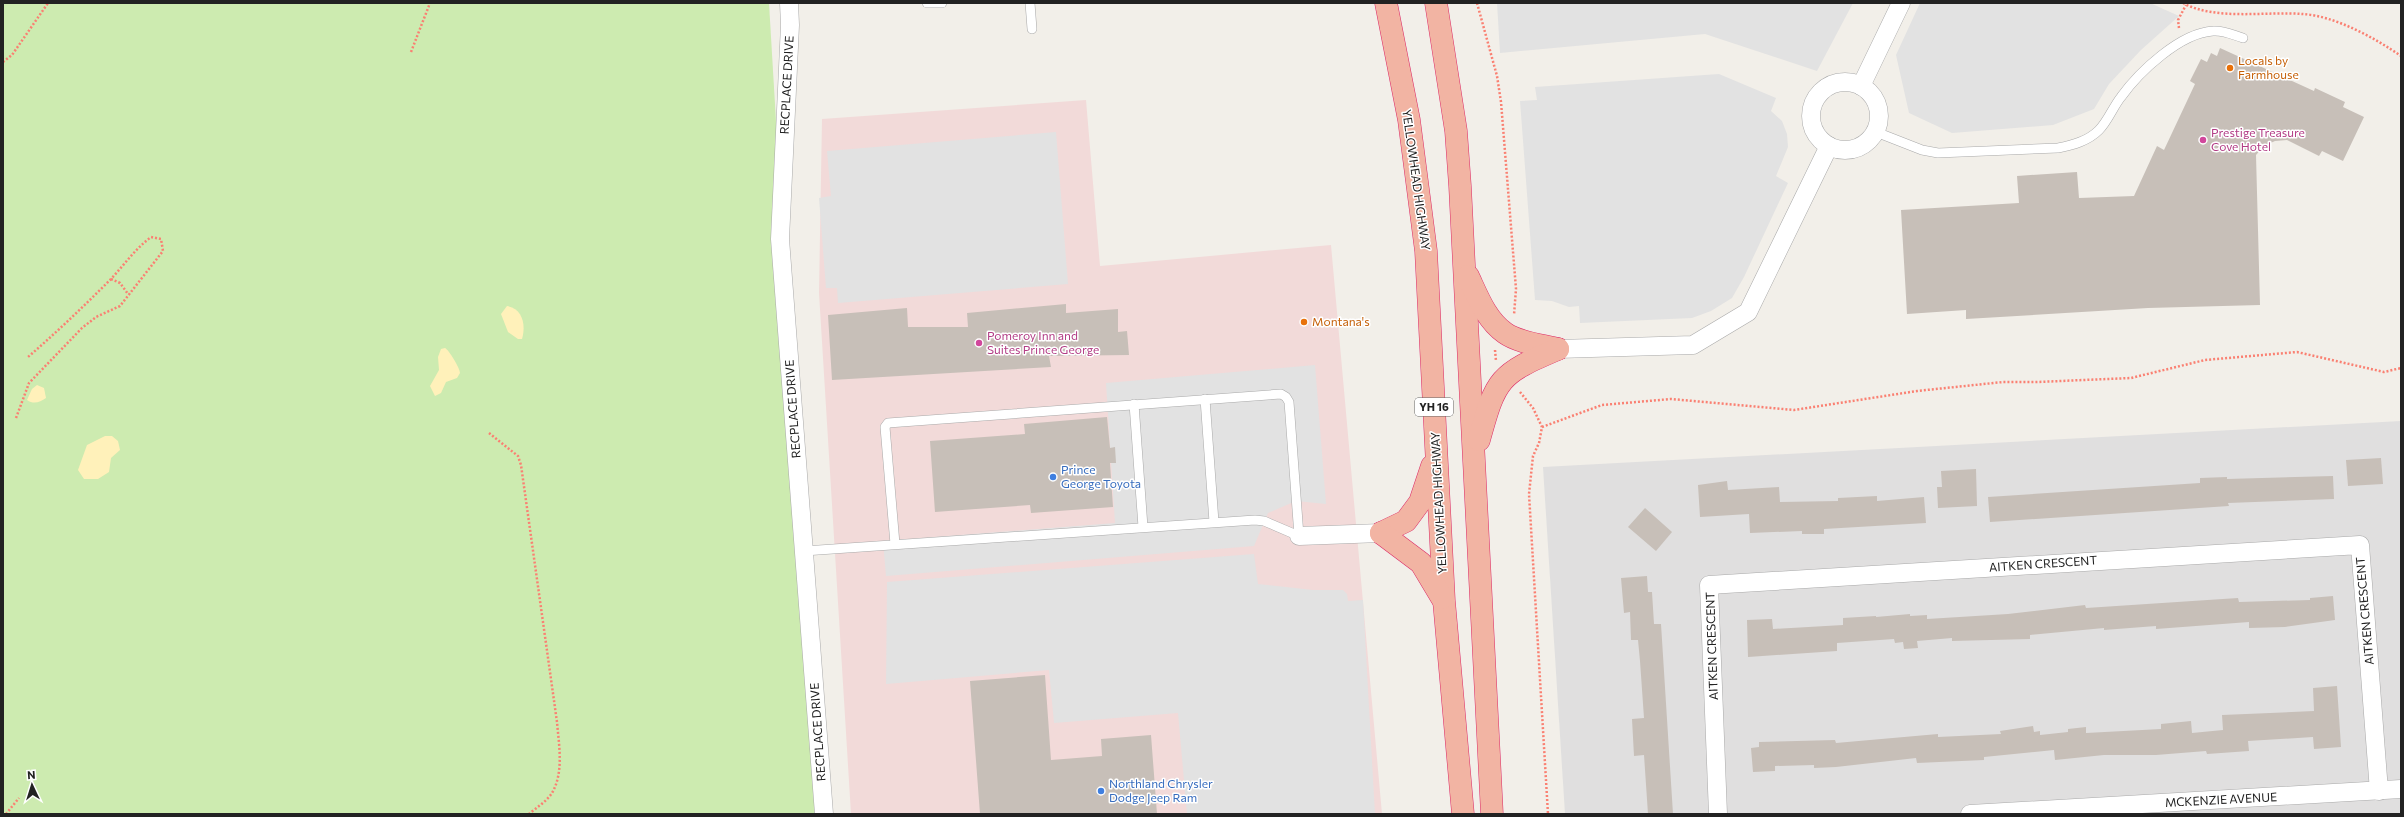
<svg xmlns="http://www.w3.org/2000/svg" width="2404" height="817" font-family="Commissioner,sans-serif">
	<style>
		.residential { fill: #e0dfdf }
		.commercial { fill: #f2dad9 }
		.grass { fill: #cdebb0 }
		.sand { fill: #fff1ba }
		.parking { fill: #e2e2e2 }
		.building { fill: #c7bfb8 }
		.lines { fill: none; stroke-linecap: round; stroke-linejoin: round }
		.service-casing { stroke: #a9a9a9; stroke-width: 10 }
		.minor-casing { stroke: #a9a9a9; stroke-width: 19 }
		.trunk-casing { stroke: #dc2a67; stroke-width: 23 }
		.path { stroke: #fa8072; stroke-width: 2.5; stroke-dasharray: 2 2; stroke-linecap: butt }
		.service { stroke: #fff; stroke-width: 9 }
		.minor { stroke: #fff; stroke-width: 18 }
		.trunk { stroke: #f2b4a3; stroke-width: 22 }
		.food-dot { fill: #e8710a; stroke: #fff; stroke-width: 1.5 }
		.hotel-dot { fill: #d1479c; stroke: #fff; stroke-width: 1.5 }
		.shop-dot { fill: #3f7fe0; stroke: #fff; stroke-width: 1.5 }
		.labels { text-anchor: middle; stroke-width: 3; stroke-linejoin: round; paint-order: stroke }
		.shield { fill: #fff; stroke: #646464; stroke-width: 1 }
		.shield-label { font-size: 11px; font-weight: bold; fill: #222 }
		.food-label { font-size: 12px; fill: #c56008; stroke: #fff; text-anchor: start }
		.street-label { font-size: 12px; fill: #222; stroke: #fff }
		.hotel-label { font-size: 12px; fill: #b23c85; stroke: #fff; text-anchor: start }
		.shop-label { font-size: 12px; fill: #366cbe; stroke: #fff; text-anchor: start }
	</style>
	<rect width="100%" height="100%" fill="#f2efe9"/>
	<path class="residential" d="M2401,421V814H1565L1543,467Z"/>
	<path class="commercial" d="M1086,100L1100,266L1331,245L1382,814H851L819,293L822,119Z"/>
	<path class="grass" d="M3,3H769L817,814H3Z"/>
	<g class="sand">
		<path d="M507,306C523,309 526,325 522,339H518L508,332L501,314Z"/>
		<path d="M445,348C449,350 460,368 460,373L457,378L446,382L441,393L435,396L430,386L439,370L438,357L441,349Z"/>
		<path d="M37,385L44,388L46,398C40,402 34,405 27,400L32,389Z"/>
		<path d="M105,436H112L118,441L120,450L111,458L109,472L98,479H84L78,470L87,445Z"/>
	</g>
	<g class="parking">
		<path d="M1497,3H1853L1817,71L1705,34L1500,53Z"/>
		<path d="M1920,3H2150L2179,16L2141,50L2109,84L2094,109L2053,125L1952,133L1909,113L1896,55Z"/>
		<path d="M1719,74L1776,98L1771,111L1782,121L1787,134L1788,147L1776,176L1788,183L1744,277L1732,298L1711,311L1692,318L1580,323L1579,306L1569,307L1552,301L1535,300L1520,101L1537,100L1535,87Z"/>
		<path d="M1056,132L1068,284L838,303L837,288H826L819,198L831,196L827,151Z"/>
		<path d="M1315,365L1326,504L1296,501L1268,513L1254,546L886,576L883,541L1115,523L1106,383Z"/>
		<path d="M1254,554L1258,584L1313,590H1343L1347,594L1348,601L1363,600L1375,814H1187L1178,713L1054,723L1049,670L886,684L887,582Z"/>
	</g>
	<g class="building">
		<path d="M2220,48L2314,91L2315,88L2345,102L2343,107L2364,117L2343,161L2322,151L2319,156L2287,140L2275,141L2264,146L2256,155L2260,305L2148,308L1966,319V310L1907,314L1901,210L2019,203L2017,176L2077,172L2079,198L2134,196L2157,146L2164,150L2195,84L2190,81L2201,59L2207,62L2211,53L2217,56Z"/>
		<path d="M1066,304V313L1118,309V332L1127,331L1129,355L1049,356L1051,367L832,380L828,315L907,308L908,327H968L967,313Z"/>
		<path d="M1107,417L1110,448L1115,447L1116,463H1110L1113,507L1031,513L1030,505L935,512L930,441L1025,434L1024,424Z"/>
		<path d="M2381,458L2383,484L2348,486L2346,460Z"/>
		<path d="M1976,469L1977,506L1938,508L1937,487H1942L1941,471Z"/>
		<path d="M2333,476L2334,499L2228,503L2229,506L1990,522L1988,497L2200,483V478L2227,477V479Z"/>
		<path d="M1727,481L1728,490L1779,487L1780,502L1838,501V498L1877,496V501L1924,497L1926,523L1824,529V534H1802V531L1750,533L1749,514L1700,517L1698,485Z"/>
		<path d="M1645,508L1672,532L1656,551L1628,527Z"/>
		<path d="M1647,576L1648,592H1652L1654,624H1661L1673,814H1648L1644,755L1634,756L1632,719L1644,718L1640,661L1638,640H1631L1630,612L1624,613L1621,578Z"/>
		<path d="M2333,596L2335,620L2285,627L2249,628V622L2156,629V626L2104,630V628L2030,635V639L1952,641V638L1917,641L1918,648L1904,649L1903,642L1895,643L1894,639L1837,643V651L1748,657L1747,620L1772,619L1773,629L1843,625V618L1876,616V617L1910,614V616L1927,615V619L2008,614L2085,605L2086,608L2238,598L2239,602L2310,600V598Z"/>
		<path d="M1045,675L1051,760L1102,756L1101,739L1151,735L1157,814H980L970,681Z"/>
		<path d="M2337,686L2341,747L2314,749L2313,737L2248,741L2249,751L2207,754L2206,751L2156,755H2104L2055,760L2054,750L1984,757V760L1917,763L1916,758L1836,767L1814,768V765L1775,766V771L1753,772L1751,748L1759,747V742L1835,740L1836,743L1938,734V737L2001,734L2000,731L2033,726L2034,732L2040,731V735L2068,732V729L2086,727V733L2161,729V724L2191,721L2192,733L2223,730L2222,715L2314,711L2313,688Z"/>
	</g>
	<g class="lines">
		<defs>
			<g id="service">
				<path d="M927,3H942"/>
				<path d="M1030,3L1032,29"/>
				<path d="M1876,132L1922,150L1938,153L2058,148C2073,145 2088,141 2099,130C2108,121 2113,107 2121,97C2139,72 2180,33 2213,31C2224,30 2233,35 2243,38"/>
				<path d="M1205,399L1214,522"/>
				<path d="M1134,404L1143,527"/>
				<path d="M804,551L1255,520L1264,521L1299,536L1289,402L1286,397L1281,394L888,423L885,427L895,544"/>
			</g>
			<g id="minor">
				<path d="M789,3L790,25L780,239L824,814"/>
				<circle cx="1845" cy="116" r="34"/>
				<path d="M1861,86L1901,3"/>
				<path d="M1558,349L1693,345L1748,312L1829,146"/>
				<path d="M1299,536L1381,533"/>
				<path d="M1718,814L1709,585L2360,545L2379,791"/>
				<path d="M1970,814L2401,789"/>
			</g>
			<g id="trunk">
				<path d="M1386,3L1409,120L1426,251L1444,601L1463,814"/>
				<path d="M1436,3L1456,131L1460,186L1492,814"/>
				<path d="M1468,276C1477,295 1486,320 1505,333C1519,343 1542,345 1558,349"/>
				<path d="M1479,440C1496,378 1499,374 1558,349"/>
				<path d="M1381,533L1406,521L1420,502L1432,466"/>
				<path d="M1381,533L1421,563L1442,598"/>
			</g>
		</defs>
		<use href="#service" class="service-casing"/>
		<use href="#minor" class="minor-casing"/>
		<use href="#trunk" class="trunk-casing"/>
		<g class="path">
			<path d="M1477,3L1497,76L1501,102L1516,289L1514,315"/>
			<path d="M2183,3C2216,21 2266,11 2303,14C2335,16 2375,38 2401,56"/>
			<path d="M2179,28L2178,20L2186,5"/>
			<path d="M411,52L430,3"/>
			<path d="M3,62L12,55L48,3"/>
			<path d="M111,279L120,283L128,294"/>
			<path d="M1495,350L1496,361"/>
			<path d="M1520,392L1533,408L1542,427L1539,443L1533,456L1529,494L1548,814"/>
			<path d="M16,418L29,383L82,328L96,317L120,306L163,251L161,239L151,237C135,249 124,265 111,279C84,306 57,332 28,357"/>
			<path d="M1542,427L1602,405L1671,399L1794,410L1917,391L2003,382H2037L2131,378L2205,360L2297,352L2384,372L2401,368"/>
			<path d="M489,433L518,456L521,465L557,722C559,746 564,772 552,793C547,801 536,808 529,814"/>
			<path d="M6,814L19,798"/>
		</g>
		<use href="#service" class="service"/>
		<use href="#minor" class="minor"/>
		<use href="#trunk" class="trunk"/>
	</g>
	<g class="food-dot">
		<circle cx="2230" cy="68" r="4"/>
		<circle cx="1304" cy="322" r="4"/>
	</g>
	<g class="hotel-dot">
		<circle cx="2203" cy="140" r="4"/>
		<circle cx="979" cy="343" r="4"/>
	</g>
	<g class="shop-dot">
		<circle cx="1053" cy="477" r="4"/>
		<circle cx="1101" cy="791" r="4"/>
	</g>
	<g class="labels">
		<rect class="shield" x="1415" y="398" width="38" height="18" rx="3"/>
		<g class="shield-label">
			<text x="1434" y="411">YH 16</text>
		</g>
		<g class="food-label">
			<text x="2238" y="65">Locals by<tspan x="2238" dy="14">Farmhouse</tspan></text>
			<text x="1312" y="326">Montana's</text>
		</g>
		<g class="street-label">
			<text transform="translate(787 85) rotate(-87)" y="4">RECPLACE DRIVE</text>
			<text transform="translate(1416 180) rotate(82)" y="4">YELLOWHEAD HIGHWAY</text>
			<text transform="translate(793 409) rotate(-94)" y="4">RECPLACE DRIVE</text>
			<text transform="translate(1439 503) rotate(-93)" y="4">YELLOWHEAD HIGHWAY</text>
			<text transform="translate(2043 564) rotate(-4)" y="4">AITKEN CRESCENT</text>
			<text transform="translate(2365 611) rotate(-95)" y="4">AITKEN CRESCENT</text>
			<text transform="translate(1712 646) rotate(-92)" y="4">AITKEN CRESCENT</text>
			<text transform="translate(818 732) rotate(-94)" y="4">RECPLACE DRIVE</text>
			<text transform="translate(2221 800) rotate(-3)" y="4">MCKENZIE AVENUE</text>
		</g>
		<g class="hotel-label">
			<text x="2211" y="137">Prestige Treasure<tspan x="2211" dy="14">Cove Hotel</tspan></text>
			<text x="987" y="340">Pomeroy Inn and<tspan x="987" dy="14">Suites Prince George</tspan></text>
		</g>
		<g class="shop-label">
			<text x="1061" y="474">Prince<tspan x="1061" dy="14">George Toyota</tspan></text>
			<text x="1109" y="788">Northland Chrysler<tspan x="1109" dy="14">Dodge Jeep Ram</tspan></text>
		</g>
	</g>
	<rect width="2404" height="817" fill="none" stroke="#222222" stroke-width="8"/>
	<g transform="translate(32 785) rotate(356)" stroke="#ffffff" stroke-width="3" paint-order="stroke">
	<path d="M0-3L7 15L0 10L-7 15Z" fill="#222222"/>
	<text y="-6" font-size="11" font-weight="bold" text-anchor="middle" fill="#222222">N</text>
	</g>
</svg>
